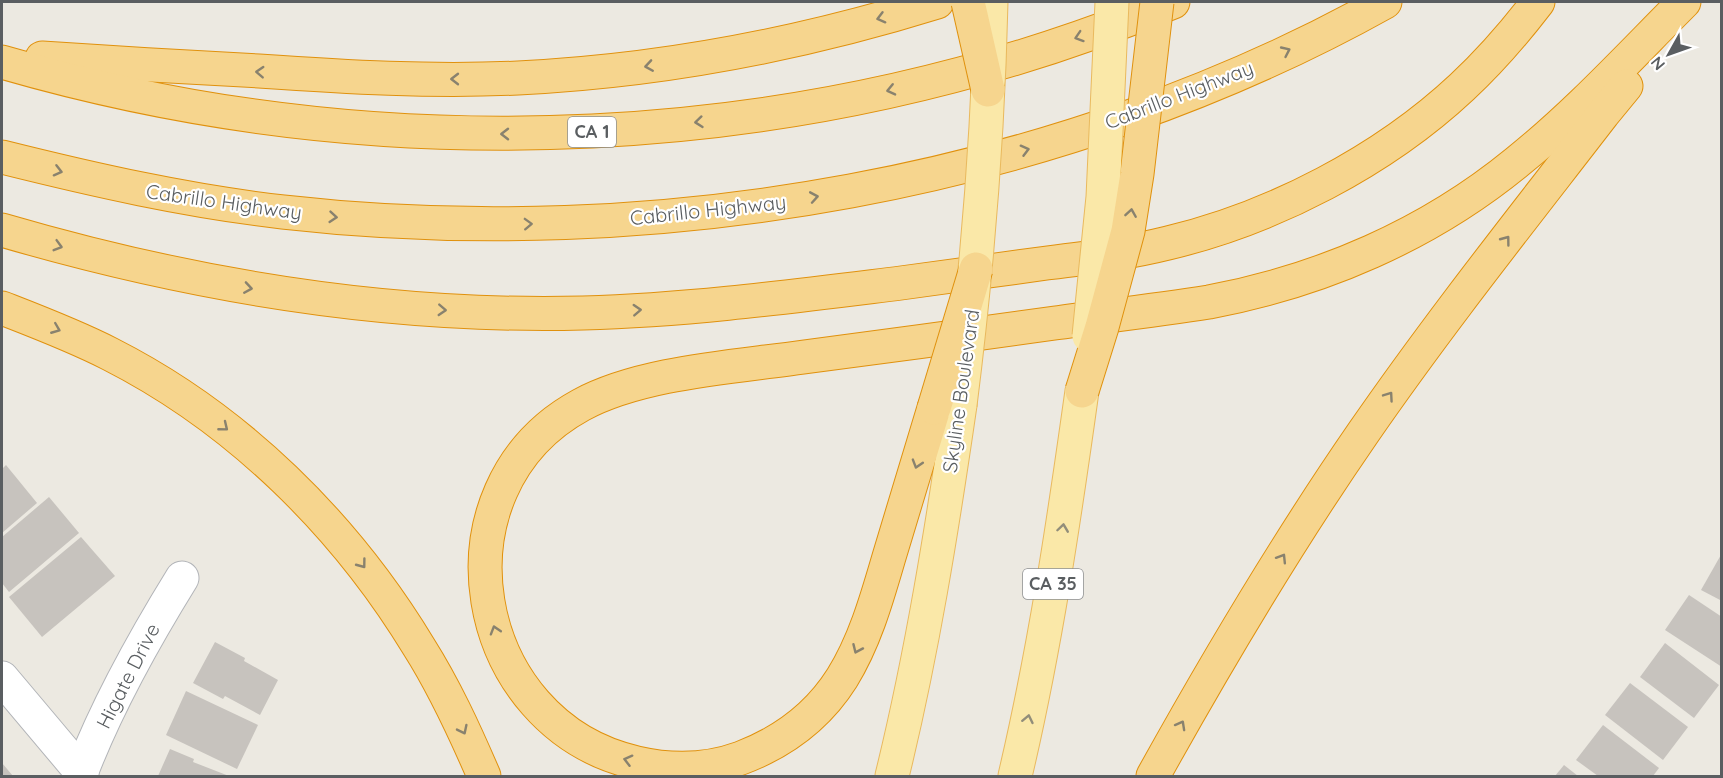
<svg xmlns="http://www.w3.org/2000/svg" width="1723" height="778" font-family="Quicksand,sans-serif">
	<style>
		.building { fill: #c7c3be }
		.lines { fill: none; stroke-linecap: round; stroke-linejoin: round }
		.street-casing { stroke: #b2b4b8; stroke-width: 35 }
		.primary-casing { stroke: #e9b95e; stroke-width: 35 }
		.highway-casing { stroke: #e0910d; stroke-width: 35 }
		.street { stroke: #fff; stroke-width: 33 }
		.primary { stroke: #fae8a8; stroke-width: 33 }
		.highway { stroke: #f6d58e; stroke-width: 33 }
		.primary-bridge-casing { stroke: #e9b95e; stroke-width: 35; stroke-linecap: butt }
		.highway-bridge-casing { stroke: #e0910d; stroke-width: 35; stroke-linecap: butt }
		.primary-bridge { stroke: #fae8a8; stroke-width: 33 }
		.highway-bridge { stroke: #f6d58e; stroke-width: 33 }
		.oneway { stroke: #89826e }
		.oneway2 { stroke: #928e7a }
		.labels { text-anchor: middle; stroke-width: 4.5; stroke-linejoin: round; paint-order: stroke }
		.shield { fill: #fff; stroke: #8c8e90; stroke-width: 1.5 }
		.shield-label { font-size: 18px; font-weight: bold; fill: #5a5e61 }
		.street-label { font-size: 20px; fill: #5a5e61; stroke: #fff }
	</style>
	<rect width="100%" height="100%" fill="#ece9e1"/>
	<g class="building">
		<path d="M6,465L37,503L2,533V469Z"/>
		<path d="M49,497L79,533L9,592L2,583V537Z"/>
		<path d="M81,537L115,576L42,637L9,597Z"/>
		<path d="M1722,553V601L1701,590Z"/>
		<path d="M1689,595L1722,617V667L1665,630Z"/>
		<path d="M215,642L245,658L244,661L278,680L260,715L225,696L223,699L193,683Z"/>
		<path d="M1665,643L1719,685L1694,718L1640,677Z"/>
		<path d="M1630,683L1688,727L1663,760L1605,715Z"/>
		<path d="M186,691L258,725L237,769L166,735Z"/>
		<path d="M1603,725L1659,768L1653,776H1598L1576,760Z"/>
		<path d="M170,749L194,759L193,762L229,776H158Z"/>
		<path d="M2,763L13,776H2Z"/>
		<path d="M1564,765L1578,776H1555Z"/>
	</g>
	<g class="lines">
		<defs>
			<g id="street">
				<path d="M2,678L82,773"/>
				<path d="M80,776C106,707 143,641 182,578"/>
			</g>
			<g id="primary">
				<path d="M892,776C922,654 942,529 960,405"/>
				<path d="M1015,776C1045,649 1064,520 1082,391"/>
			</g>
			<g id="highway">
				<path d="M42,58C114,63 187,67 259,71C346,77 432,82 518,78C660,71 802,44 937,2"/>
				<path d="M2,62C385,173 803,155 1173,2"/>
				<path d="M2,157C94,180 187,201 283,212C653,254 1059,184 1385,2"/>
				<path d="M2,230C190,285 386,318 583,313C690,310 795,296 901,283C950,276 998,270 1047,263C1088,258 1128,253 1168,243C1273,218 1383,161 1462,87C1490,61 1515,32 1538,2"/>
				<path d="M2,308C38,322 75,336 110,354C238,419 345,525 419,647C445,688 465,732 484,776"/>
				<path d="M934,408C919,457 904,507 889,557C877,598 865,641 842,678C818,716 783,742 741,758C708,770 672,771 637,763C468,725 427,489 581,405C642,372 735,367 804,357C888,346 971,335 1055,323C1107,316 1158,310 1209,302C1321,281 1428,235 1517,162C1577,114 1630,56 1684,2"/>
				<path d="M1153,776C1218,659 1287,543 1363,433C1439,323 1522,219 1603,114L1626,86"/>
			</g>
		</defs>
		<use href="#street" class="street-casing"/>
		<use href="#primary" class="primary-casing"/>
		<use href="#highway" class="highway-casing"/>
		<use href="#street" class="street"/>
		<use href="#primary" class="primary"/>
		<use href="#highway" class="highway"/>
		<defs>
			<g id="primary-bridge">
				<path d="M1089,336L1103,197L1112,2"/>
				<path d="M960,405C977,271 988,137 991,2"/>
			</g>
			<g id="highway-bridge">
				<path d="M968,2L988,90"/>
				<path d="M1082,391L1102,327L1128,231L1137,174L1157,2"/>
				<path d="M934,408L976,269"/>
			</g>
		</defs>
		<use href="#primary-bridge" class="primary-bridge-casing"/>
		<use href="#highway-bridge" class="highway-bridge-casing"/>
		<use href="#primary-bridge" class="primary-bridge"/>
		<use href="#highway-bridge" class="highway-bridge"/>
	</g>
	<defs><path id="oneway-chevron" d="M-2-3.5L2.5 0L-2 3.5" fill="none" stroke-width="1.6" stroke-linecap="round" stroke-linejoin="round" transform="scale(1.5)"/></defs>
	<g class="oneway">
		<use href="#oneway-chevron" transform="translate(881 18) rotate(165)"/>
		<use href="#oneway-chevron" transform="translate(1079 37) rotate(162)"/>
		<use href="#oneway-chevron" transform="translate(1286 51) rotate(-25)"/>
		<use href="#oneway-chevron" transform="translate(649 66) rotate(171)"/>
		<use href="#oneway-chevron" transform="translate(260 72) rotate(-177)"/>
		<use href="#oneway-chevron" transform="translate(455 79) rotate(180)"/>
		<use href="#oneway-chevron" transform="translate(891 90) rotate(167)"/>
		<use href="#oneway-chevron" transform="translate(699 122) rotate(174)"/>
		<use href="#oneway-chevron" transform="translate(505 134) rotate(180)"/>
		<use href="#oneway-chevron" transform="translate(1025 150) rotate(-15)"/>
		<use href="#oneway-chevron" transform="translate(58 171) rotate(14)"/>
		<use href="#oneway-chevron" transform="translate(814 197) rotate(-10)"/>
		<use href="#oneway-chevron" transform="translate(1131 213) rotate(-81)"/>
		<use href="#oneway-chevron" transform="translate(333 217) rotate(5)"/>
		<use href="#oneway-chevron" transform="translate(528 224) rotate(-2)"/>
		<use href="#oneway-chevron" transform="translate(1506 240) rotate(-53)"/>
		<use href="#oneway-chevron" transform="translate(58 246) rotate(16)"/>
		<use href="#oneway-chevron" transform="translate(248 288) rotate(9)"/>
		<use href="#oneway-chevron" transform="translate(442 310) rotate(3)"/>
		<use href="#oneway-chevron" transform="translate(637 310) rotate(-3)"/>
		<use href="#oneway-chevron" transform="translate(56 329) rotate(22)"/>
		<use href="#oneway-chevron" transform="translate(1389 396) rotate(-55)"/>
		<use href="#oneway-chevron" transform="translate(224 427) rotate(39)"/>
		<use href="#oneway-chevron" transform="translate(917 464) rotate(107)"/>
		<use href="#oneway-chevron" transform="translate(1282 558) rotate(-58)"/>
		<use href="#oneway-chevron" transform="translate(362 564) rotate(53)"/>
		<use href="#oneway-chevron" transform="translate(495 630) rotate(-107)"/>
		<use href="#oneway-chevron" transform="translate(857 649) rotate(114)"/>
		<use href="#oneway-chevron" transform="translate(1181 725) rotate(-61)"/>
		<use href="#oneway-chevron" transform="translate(463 730) rotate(64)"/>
		<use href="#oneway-chevron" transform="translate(628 760) rotate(-165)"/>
	</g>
	<g class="oneway2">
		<use href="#oneway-chevron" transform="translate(1063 528) rotate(-82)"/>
		<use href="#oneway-chevron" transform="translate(1028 719) rotate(-78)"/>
	</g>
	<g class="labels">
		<g class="shield">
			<rect x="568" y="117" width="48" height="30" rx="4.5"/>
			<rect x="1023" y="569" width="60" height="30" rx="4.5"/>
		</g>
		<g class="shield-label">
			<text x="592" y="138">CA 1</text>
			<text x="1053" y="590">CA 35</text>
		</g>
		<g class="street-label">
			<text transform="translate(1179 95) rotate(-21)" y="7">Cabrillo Highway</text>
			<text transform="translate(224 202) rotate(8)" y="7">Cabrillo Highway</text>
			<text transform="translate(708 210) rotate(-6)" y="7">Cabrillo Highway</text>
			<text transform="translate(961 391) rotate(-82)" y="7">Skyline Boulevard</text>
			<text transform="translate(128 676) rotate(-63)" y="7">Higate Drive</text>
		</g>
	</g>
	<rect width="1723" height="778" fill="none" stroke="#5a5e61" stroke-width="6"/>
	<g transform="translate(1669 54) rotate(230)" stroke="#ffffff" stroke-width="4.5" paint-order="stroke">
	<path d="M0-4.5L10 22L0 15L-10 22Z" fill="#5a5e61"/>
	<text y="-9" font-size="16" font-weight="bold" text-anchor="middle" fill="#5a5e61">N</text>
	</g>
</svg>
